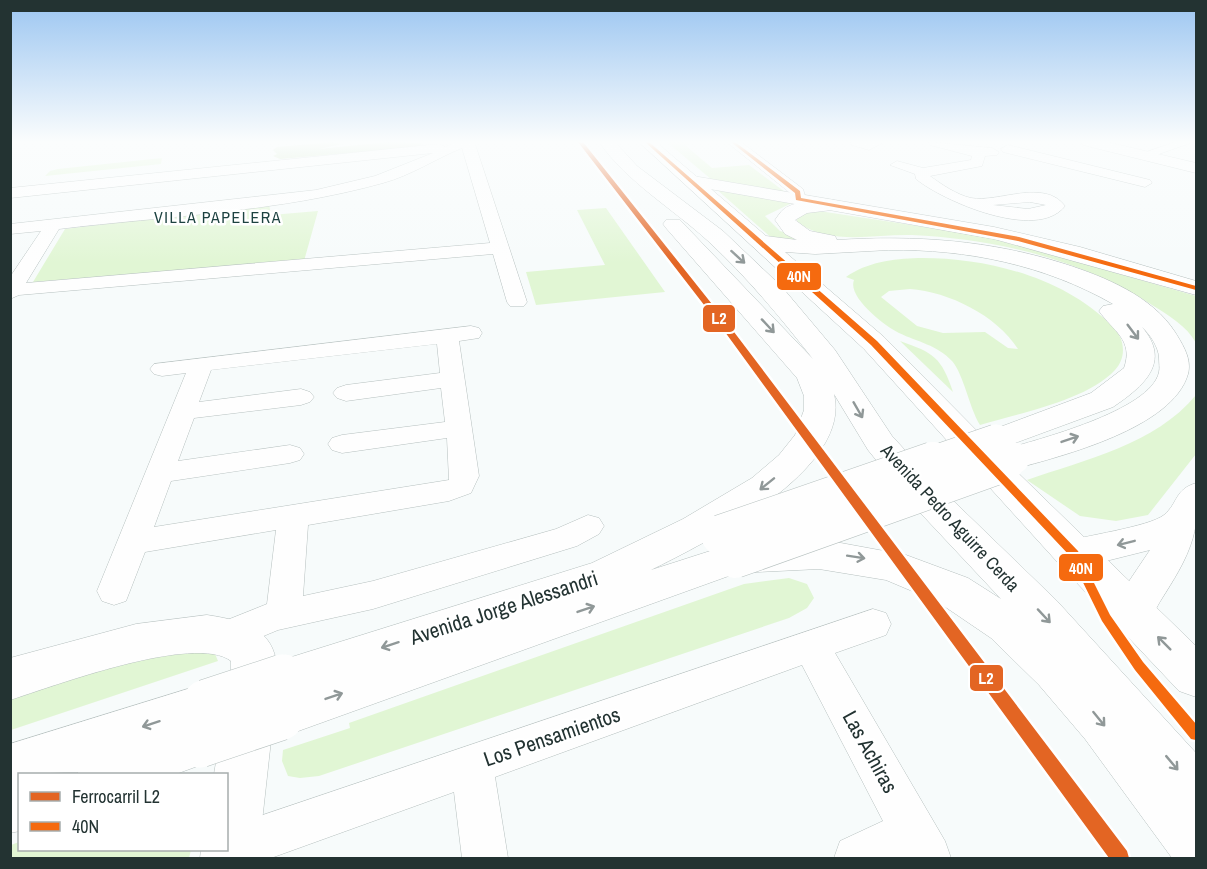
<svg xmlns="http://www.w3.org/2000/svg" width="1207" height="869" font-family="'Archivo Narrow',sans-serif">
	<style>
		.green { fill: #e1f6d4; fill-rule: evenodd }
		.forest { fill: #cae3ba }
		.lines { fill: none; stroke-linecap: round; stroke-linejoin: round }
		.minor-casing { stroke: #b6c0bf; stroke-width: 1 }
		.tertiary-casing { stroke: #b6c0bf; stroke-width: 1 }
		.secondary-casing { stroke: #b6c0bf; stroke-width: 1 }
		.trunk-casing { stroke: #b6c0bf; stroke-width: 1 }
		.minor { fill: #fefefe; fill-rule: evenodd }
		.tertiary { fill: #fefefe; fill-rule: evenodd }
		.secondary { fill: #fefefe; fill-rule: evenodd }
		.trunk { fill: #fefefe; fill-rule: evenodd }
		.trunk-bridge-far2-casing { stroke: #b6c0bf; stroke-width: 32; stroke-linecap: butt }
		.trunk-bridge-far1-casing { stroke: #b6c0bf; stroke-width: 41; stroke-linecap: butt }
		.trunk-bridge-casing { stroke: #b6c0bf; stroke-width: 52; stroke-linecap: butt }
		.trunk-bridge-far2 { stroke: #fefefe; stroke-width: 31 }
		.trunk-bridge-far1 { stroke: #fefefe; stroke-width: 40 }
		.trunk-bridge { stroke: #fefefe; stroke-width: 51 }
		.bus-1-casing { stroke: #fff; stroke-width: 5 }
		.bus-1 { fill: #f56a0f; fill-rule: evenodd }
		.rail-1-casing { stroke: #fff; stroke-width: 5 }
		.rail-1 { fill: #e36523; fill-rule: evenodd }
		.oneway { stroke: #909898 }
		.labels { text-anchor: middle; stroke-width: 5; stroke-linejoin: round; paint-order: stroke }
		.far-neighbourhood-label { font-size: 16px; letter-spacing: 1.5px; fill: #1d4241; stroke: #fff }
		.street-label { font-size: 18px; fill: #233332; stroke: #fff }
		.near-street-label { font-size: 21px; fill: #233332; stroke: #fff }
		.line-badge { stroke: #fff; stroke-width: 2 }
		.badge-label { font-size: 16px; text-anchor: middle; font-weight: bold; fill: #fff }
	</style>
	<rect width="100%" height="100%" fill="#f7fbfb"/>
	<g class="green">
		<path d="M667,142H686L689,144L685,145L712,168L749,165L785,192L712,180Z"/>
		<path d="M162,158L161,164L45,176L50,171L58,169Z"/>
		<path d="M715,188L792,203L765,216L780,231L816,242L774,240Z"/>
		<path d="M269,204L271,215L318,211L304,261L33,282L65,229Z"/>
		<path d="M606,208L665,292L536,305L526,272L605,265L577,210Z"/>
		<path d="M819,211L991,237L1196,296V343C1187,326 1168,315 1152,305C1081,259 996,239 912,235C874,234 830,246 797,222V218L806,213Z"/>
		<path d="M918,258C985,257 1064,277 1112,326C1125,338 1127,357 1115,370C1086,401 1019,413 980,425C969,407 964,375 952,361C937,345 918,342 899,333C885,326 847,297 854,280L846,277C867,262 893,259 918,258ZM910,289C949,292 996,315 1018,349L1008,348L985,332L943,333L917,326L881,297L889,291Z"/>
		<path d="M900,341C934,353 941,357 953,392Z"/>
		<path d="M1196,395V454L1148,515L1116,521L1080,516L1027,480C1084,460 1156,444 1196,395Z"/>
		<path d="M789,578L807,584L814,598L807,608L789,618L319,776L300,778L288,776L282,761L283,750L350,728L349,723L744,584Z"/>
		<path d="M191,650L215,654L218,661L11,730V695L115,665Z"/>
		<path d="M19,842L20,850H191L189,858H11V845Z"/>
	</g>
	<path class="forest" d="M332,142L342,144L319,149L387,142L422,143L418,147L280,159L273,156L277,154L273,150L277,147Z"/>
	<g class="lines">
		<defs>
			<g id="minor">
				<path d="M456,142H473L475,144L527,302L524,306H510L507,302L493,254L19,295L10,299V277L41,231L10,234V224L316,190L375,176L433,153L10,198V188L439,144L445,147ZM462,148L490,243L26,283L59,229C167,216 279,212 383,183C412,175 435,159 462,148Z"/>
				<path d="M727,142H741L803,189L806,199L804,202H792L790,193Z"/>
				<path d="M851,142H884L869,150L852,145Z"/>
				<path d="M929,142L992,148L999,152L997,155L985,156L982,166L930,176C941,184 957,195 971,198C998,203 1044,178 1065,206C1037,242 943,201 916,179L915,174L890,165L897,161L923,168L971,160L972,156L930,145ZM1030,202L1046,205L1028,209L993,205Z"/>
				<path d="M1175,142H1193L1145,159L1138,155Z"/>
				<path d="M1008,145L1150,180L1152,183L1145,187L1003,152L1001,149Z"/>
				<path d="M471,326L479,328L482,333L479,338L459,341L479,476L471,493L449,501L308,525L303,596L373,581L556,529L588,515L599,518L604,526L599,534L577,546L373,609L278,630L230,650L217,646L212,635L217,624L267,604L276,530L145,552L126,601L114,605L102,601L97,591L186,373L162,376L154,374L150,369L154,364ZM437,344L440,373L346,385L337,388L333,393L337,398L346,401L441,388L445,422L342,435L332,438L328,444L332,450L342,453L447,438L449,480L154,527L171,481L290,463L300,460L304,454L300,448L290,445L178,461L194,418L301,405L310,402L314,397L310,392L301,389L199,402L211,370Z"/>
				<path d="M873,609L886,613L891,624L886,635L835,653L945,841L951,858H834L840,841L883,821L802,665L495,777L508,858H462L454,792L271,858H210L206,850H226V828L230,826Z"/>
			</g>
			<path id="tertiary" d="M1081,142H1107L1196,163V173L1083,145Z"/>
			<g id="secondary">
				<path d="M693,176L994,227L1080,247L1196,281V295L994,239L687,185L684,181L687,177Z"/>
				<path d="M1196,483C1202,534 1187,559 1161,600C1157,606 1152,618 1146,623C1137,631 1126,627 1116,623L1109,611L1150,550L1074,569L1060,565L1054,554L1060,543C1082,536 1149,527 1164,515C1179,502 1174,490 1196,483Z"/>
				<path d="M207,615C254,622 281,633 277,686L258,858H200L201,850H226V774H214L231,673V661C195,633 54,686 10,700V658L136,624Z"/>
			</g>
			<g id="trunk">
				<path d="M599,142H615L637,166L723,231L782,287L835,350L892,436L937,485L1057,601L1196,753V858H1172L1085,739L1039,685L991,638L938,602L886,580L819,569L737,573L279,738L261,731L254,715L261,699L269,696L259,680L266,665L592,563L683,519L752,478L779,455L795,435L804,410V396L797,378L666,228L663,224L666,220H680L813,359C780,317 747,277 708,241C672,208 628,183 599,142ZM834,394L868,450L911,503L1001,599L968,578L906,555L819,539L735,543L651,570C705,543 853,470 834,394Z"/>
				<path d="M639,142H656L766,236L797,240L785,234L775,220C778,216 780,212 784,209C794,201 835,194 843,205L840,209L807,213L795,220L810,231L835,236L837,240C915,235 990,240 1065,264C1105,277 1152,296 1175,332C1183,345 1192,359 1188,374C1173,428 1062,456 1014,469L1196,646V697L1179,691L1060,565L864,349ZM889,250C967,249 1045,265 1113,304L1103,306L1099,311C1113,331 1134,340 1124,368L1091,393L984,433L982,436L884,337L785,252L815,254ZM1142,327C1150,334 1159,348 1159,358C1159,363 1160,368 1159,372C1151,411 1036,440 1002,450L999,454L996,450L1113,407C1144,386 1172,362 1142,327Z"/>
				<path d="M207,683L224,689L231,705L224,721L215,724L225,742L217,759L176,774H78V772L20,774V831L10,833V744Z"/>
			</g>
		</defs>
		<use href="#minor" class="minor-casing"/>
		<use href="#tertiary" class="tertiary-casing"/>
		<use href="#secondary" class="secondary-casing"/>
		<use href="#trunk" class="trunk-casing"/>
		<use href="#minor" class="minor"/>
		<use href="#tertiary" class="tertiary"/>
		<use href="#secondary" class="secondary"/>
		<use href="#trunk" class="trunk"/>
		<defs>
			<g id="trunk-bridge-far2">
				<path d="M929,463L996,440"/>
				<path d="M999,463L1014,458"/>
			</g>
			<g id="trunk-bridge-far1">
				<path d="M721,535L933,462"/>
				<path d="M735,558L1004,462"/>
			</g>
			<g id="trunk-bridge">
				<path d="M207,705L283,680"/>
				<path d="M199,742L279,715"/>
			</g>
		</defs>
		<use href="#trunk-bridge-far2" class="trunk-bridge-far2-casing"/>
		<use href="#trunk-bridge-far1" class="trunk-bridge-far1-casing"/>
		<use href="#trunk-bridge" class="trunk-bridge-casing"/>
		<use href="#trunk-bridge-far2" class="trunk-bridge-far2"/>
		<use href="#trunk-bridge-far1" class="trunk-bridge-far1"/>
		<use href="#trunk-bridge" class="trunk-bridge"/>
		<defs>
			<g id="bus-1">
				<path d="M645,142H649L877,341L1078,551L1110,615L1143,662L1196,724V740L1191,739L1135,670L1102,621L1070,556L871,345Z"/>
				<path d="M731,142H735L800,191L801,198L1019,237L1196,286V290L1018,241L796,200L795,193Z"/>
			</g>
		</defs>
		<use href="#bus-1" class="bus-1-casing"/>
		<use href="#bus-1" class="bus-1"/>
		<defs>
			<path id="rail-1" d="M578,142H583L731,328L1127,851L1129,858H1109L725,332Z"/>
		</defs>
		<use href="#rail-1" class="rail-1-casing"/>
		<use href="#rail-1" class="rail-1"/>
	</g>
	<defs><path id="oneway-shaft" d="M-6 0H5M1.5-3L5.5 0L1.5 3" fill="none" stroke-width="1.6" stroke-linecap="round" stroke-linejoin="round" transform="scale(1.5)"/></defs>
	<g class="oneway">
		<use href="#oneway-shaft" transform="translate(738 257) rotate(42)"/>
		<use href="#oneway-shaft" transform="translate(768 326) rotate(47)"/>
		<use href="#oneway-shaft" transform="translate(1133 332) rotate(53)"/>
		<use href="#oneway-shaft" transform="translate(858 410) rotate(60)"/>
		<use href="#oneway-shaft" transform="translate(1070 439) rotate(-19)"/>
		<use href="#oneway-shaft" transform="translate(767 484) rotate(141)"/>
		<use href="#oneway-shaft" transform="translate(1126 543) rotate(166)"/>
		<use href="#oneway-shaft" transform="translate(856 557) rotate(9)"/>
		<use href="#oneway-shaft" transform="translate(586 609) rotate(-19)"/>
		<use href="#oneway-shaft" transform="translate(1044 616) rotate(47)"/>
		<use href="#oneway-shaft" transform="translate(1164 643) rotate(-135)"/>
		<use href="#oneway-shaft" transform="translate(390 645) rotate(162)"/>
		<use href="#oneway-shaft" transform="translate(334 696) rotate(-19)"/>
		<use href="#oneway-shaft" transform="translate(1099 719) rotate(51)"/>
		<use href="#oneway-shaft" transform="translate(151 724) rotate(162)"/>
		<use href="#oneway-shaft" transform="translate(1172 763) rotate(50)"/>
	</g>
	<linearGradient id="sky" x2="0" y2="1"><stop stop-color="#9cc6f1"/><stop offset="0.54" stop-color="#fbfdfd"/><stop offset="1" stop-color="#fbfdfd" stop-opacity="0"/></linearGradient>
	<rect width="1207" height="263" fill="url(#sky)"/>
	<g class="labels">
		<g class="far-neighbourhood-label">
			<text x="218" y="223">VILLA PAPELERA</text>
		</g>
		<g class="street-label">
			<text transform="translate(950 518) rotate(47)" y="6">Avenida Pedro Aguirre Cerda</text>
		</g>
		<g class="near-street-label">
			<text transform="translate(504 608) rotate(-18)" y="7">Avenida Jorge Alessandri</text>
			<text transform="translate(552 737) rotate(-19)" y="7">Los Pensamientos</text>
			<text transform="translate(870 752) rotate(61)" y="7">Las Achiras</text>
		</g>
	</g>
	<g class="line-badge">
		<rect x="776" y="262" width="46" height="29" rx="6" fill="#f56a0f"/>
		<rect x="702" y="304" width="34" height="29" rx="6" fill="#e36523"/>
		<rect x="1058" y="553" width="46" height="29" rx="6" fill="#f56a0f"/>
		<rect x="969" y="664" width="35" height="28" rx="6" fill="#e36523"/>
	</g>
	<g class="badge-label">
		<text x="799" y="282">40N</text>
		<text x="719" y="324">L2</text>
		<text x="1081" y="574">40N</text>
		<text x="986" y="684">L2</text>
	</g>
	<rect width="1207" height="869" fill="none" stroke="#233332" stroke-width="24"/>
	<rect x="18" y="773" width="210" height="78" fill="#ffffff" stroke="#a7adad" stroke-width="1.5"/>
	<rect x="30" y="792" width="30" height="9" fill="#e36523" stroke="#a7adad" stroke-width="1.5"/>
	<text x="72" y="803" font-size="18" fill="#233332">Ferrocarril L2</text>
	<rect x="30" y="822" width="30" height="9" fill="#f56a0f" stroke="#a7adad" stroke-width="1.5"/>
	<text x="72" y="833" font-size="18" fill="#233332">40N</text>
</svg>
